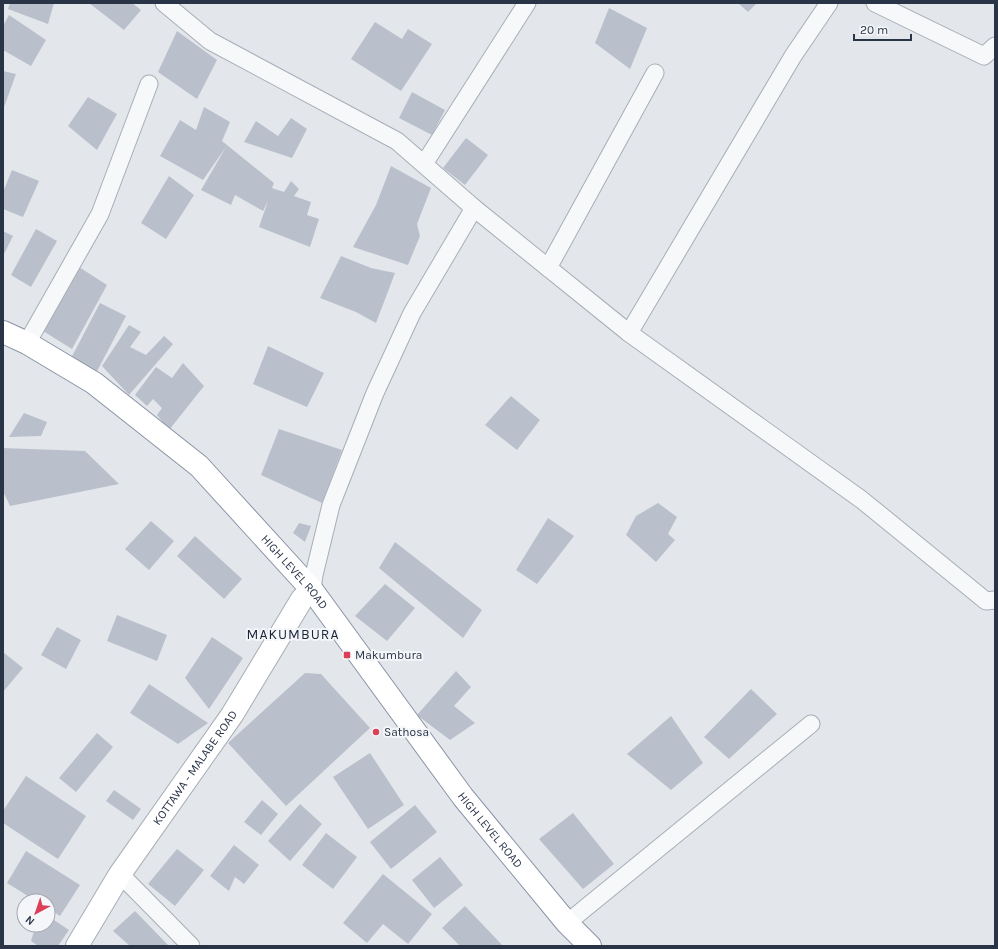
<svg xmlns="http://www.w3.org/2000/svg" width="998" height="949" font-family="Karla,sans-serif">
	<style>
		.building { fill: #bac0cb }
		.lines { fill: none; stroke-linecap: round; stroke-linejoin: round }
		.street-casing { stroke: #a7aeb7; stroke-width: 19 }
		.secondary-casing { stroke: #a7aeb7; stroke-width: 24 }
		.highway-casing { stroke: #8994a5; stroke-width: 24 }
		.street { stroke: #f7f8fa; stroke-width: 17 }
		.secondary { stroke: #fff; stroke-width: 22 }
		.highway { stroke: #fff; stroke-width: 22 }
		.poi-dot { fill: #da4058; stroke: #f4f6f9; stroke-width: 1.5 }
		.labels { text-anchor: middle; stroke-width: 4; stroke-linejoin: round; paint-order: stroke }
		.street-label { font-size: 12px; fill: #293447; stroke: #f4f6f9 }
		.poi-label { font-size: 12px; fill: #293447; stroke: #f4f6f9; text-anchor: start }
		.quarter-label { font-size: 14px; letter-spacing: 1px; fill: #1b2538; stroke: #f4f6f9 }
	</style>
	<rect width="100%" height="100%" fill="#e3e7ec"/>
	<g class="building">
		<path d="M10,3H54L48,24L8,9Z"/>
		<path d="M89,3H132L141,10L124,30Z"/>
		<path d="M738,3H757L748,12Z"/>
		<path d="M609,8L647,28L630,69L595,43Z"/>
		<path d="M9,15L46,40L31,66L3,50V26Z"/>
		<path d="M375,22L402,39L408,29L432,44L401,91L351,59Z"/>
		<path d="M177,31L217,60L197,99L158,72Z"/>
		<path d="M3,71L16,74L3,110Z"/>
		<path d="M412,92L445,110L432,135L399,118Z"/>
		<path d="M88,97L117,114L97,150L68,126Z"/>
		<path d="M204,107L230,122L222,141L274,183L272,188L284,192L291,181L299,189L294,196L311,202L307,215L319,219L310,247L259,227L268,201L263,211L235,195L231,205L201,190L226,147L203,180L160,156L180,120L196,130Z"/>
		<path d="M291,118L307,129L292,158L244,142L256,121L278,136Z"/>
		<path d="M466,138L488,155L465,185L443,168Z"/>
		<path d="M391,166L431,188L417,224L420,236L408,265L353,247L376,205Z"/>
		<path d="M12,170L39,181L23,217L3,209V192Z"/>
		<path d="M169,176L194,195L166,239L141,223Z"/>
		<path d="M36,229L57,241L31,287L11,275Z"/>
		<path d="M3,231L13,236L3,256Z"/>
		<path d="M341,256L371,268L395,273L376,323L356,312L320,298Z"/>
		<path d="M79,267L107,285L72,349L43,331Z"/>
		<path d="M100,303L126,316L94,377L68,364Z"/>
		<path d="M129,325L141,332L130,347L146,355L164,336L173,344L129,395L102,366Z"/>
		<path d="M268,346L324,373L307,407L253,384Z"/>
		<path d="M183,363L204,386L169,430L157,415L162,408L153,399L147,406L135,395L156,367L172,378Z"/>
		<path d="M511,396L540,420L517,450L485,425Z"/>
		<path d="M24,413L47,422L41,436L9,437Z"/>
		<path d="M279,429L342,450L322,503L261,475Z"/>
		<path d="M3,448L85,451L119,484L10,506L3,491Z"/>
		<path d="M658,503L677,517L668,534L675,540L656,562L626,535L636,516Z"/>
		<path d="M548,518L574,536L537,584L516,570Z"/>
		<path d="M151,521L174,541L149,570L125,549Z"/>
		<path d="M299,523L311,526L305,542L293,533Z"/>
		<path d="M195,536L242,579L224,599L177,556Z"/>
		<path d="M395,542L482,610L463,638L379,568Z"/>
		<path d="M385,584L415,608L387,641L355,616Z"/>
		<path d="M117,615L167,635L157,661L107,641Z"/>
		<path d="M57,627L81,640L66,669L41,655Z"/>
		<path d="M212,637L243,658L209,709L185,678Z"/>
		<path d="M3,652L23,668L3,692Z"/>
		<path d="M456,671L471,687L454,706L475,723L450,740L417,715Z"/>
		<path d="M305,673L321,674L370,728L286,806L228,743Z"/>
		<path d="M149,684L208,723L178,744L130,713Z"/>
		<path d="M751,689L777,714L729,759L704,737Z"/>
		<path d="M671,716L703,763L671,790L627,754Z"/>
		<path d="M97,733L113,747L76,792L59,778Z"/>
		<path d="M370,753L404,805L368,829L333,777Z"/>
		<path d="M26,776L86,816L58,859L3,823V811Z"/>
		<path d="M114,790L141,809L133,820L106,801Z"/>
		<path d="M262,800L278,814L261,835L244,822Z"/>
		<path d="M300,804L322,824L290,861L268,841Z"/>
		<path d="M415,805L437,832L391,869L370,842Z"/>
		<path d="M573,813L614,864L583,889L539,839Z"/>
		<path d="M326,833L357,857L333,889L302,865Z"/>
		<path d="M234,845L259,865L244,884L235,877L229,891L210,876Z"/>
		<path d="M177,849L204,870L175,906L148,884Z"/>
		<path d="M26,851L80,885L60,916L48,908V901H36L7,883Z"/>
		<path d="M440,857L463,885L434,908L412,880Z"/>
		<path d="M383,874L432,914L408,944L383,924L367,943L343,923Z"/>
		<path d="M465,906L503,946H460L442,928Z"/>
		<path d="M135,911L169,946H130L113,931Z"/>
		<path d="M48,916L69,930L58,946H38L31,941L35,928L30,925H48Z"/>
	</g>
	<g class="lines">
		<defs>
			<g id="street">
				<path d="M164,3L210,41L397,141L474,208L412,313L375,393L331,505L314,575L312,590"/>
				<path d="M875,3L984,56L995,46"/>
				<path d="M424,164L527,3"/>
				<path d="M474,208L629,333L793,56L829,3"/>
				<path d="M548,268L655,73"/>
				<path d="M629,333L862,500L986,601L995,600"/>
				<path d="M27,343L100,214L149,84"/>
				<path d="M120,874L191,946"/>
				<path d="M567,923L811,724"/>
			</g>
			<g id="secondary">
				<path id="s1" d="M77,946L120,874L232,715L302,599L312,590"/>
			</g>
			<g id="highway">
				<path id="s2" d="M3,332L27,343L94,383L199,466L312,590L463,797L567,923L590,946"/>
			</g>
		</defs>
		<use href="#street" class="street-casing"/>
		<use href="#secondary" class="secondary-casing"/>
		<use href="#highway" class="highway-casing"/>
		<use href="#street" class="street"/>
		<use href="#secondary" class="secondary"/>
		<use href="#highway" class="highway"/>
	</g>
	<g class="poi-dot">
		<rect x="343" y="651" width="8" height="8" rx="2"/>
		<circle cx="376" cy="732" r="4"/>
	</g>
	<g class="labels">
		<g class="street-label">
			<text dy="4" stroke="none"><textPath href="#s2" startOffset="381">HIGH LEVEL ROAD</textPath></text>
			<text dy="4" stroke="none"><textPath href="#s1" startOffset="214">KOTTAWA - MALABE ROAD</textPath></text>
			<text dy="4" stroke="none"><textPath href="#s2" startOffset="705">HIGH LEVEL ROAD</textPath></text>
		</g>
		<g class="poi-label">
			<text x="355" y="659">Makumbura</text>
			<text x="384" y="736">Sathosa</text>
		</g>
		<g class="quarter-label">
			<text x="293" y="639">MAKUMBURA</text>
		</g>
	</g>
	<rect width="998" height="949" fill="none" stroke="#293447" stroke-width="8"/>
	<g transform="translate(36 913) rotate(220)"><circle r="19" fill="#f4f6f9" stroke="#a3a8b2"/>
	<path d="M0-3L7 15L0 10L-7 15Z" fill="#da4058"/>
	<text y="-6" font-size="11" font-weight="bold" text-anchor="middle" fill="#293447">N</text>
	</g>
	<path d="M854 34v6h57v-6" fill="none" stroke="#293447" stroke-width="2"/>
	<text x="860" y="34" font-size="12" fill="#293447" stroke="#f4f6f9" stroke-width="3" paint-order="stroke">20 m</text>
</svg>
